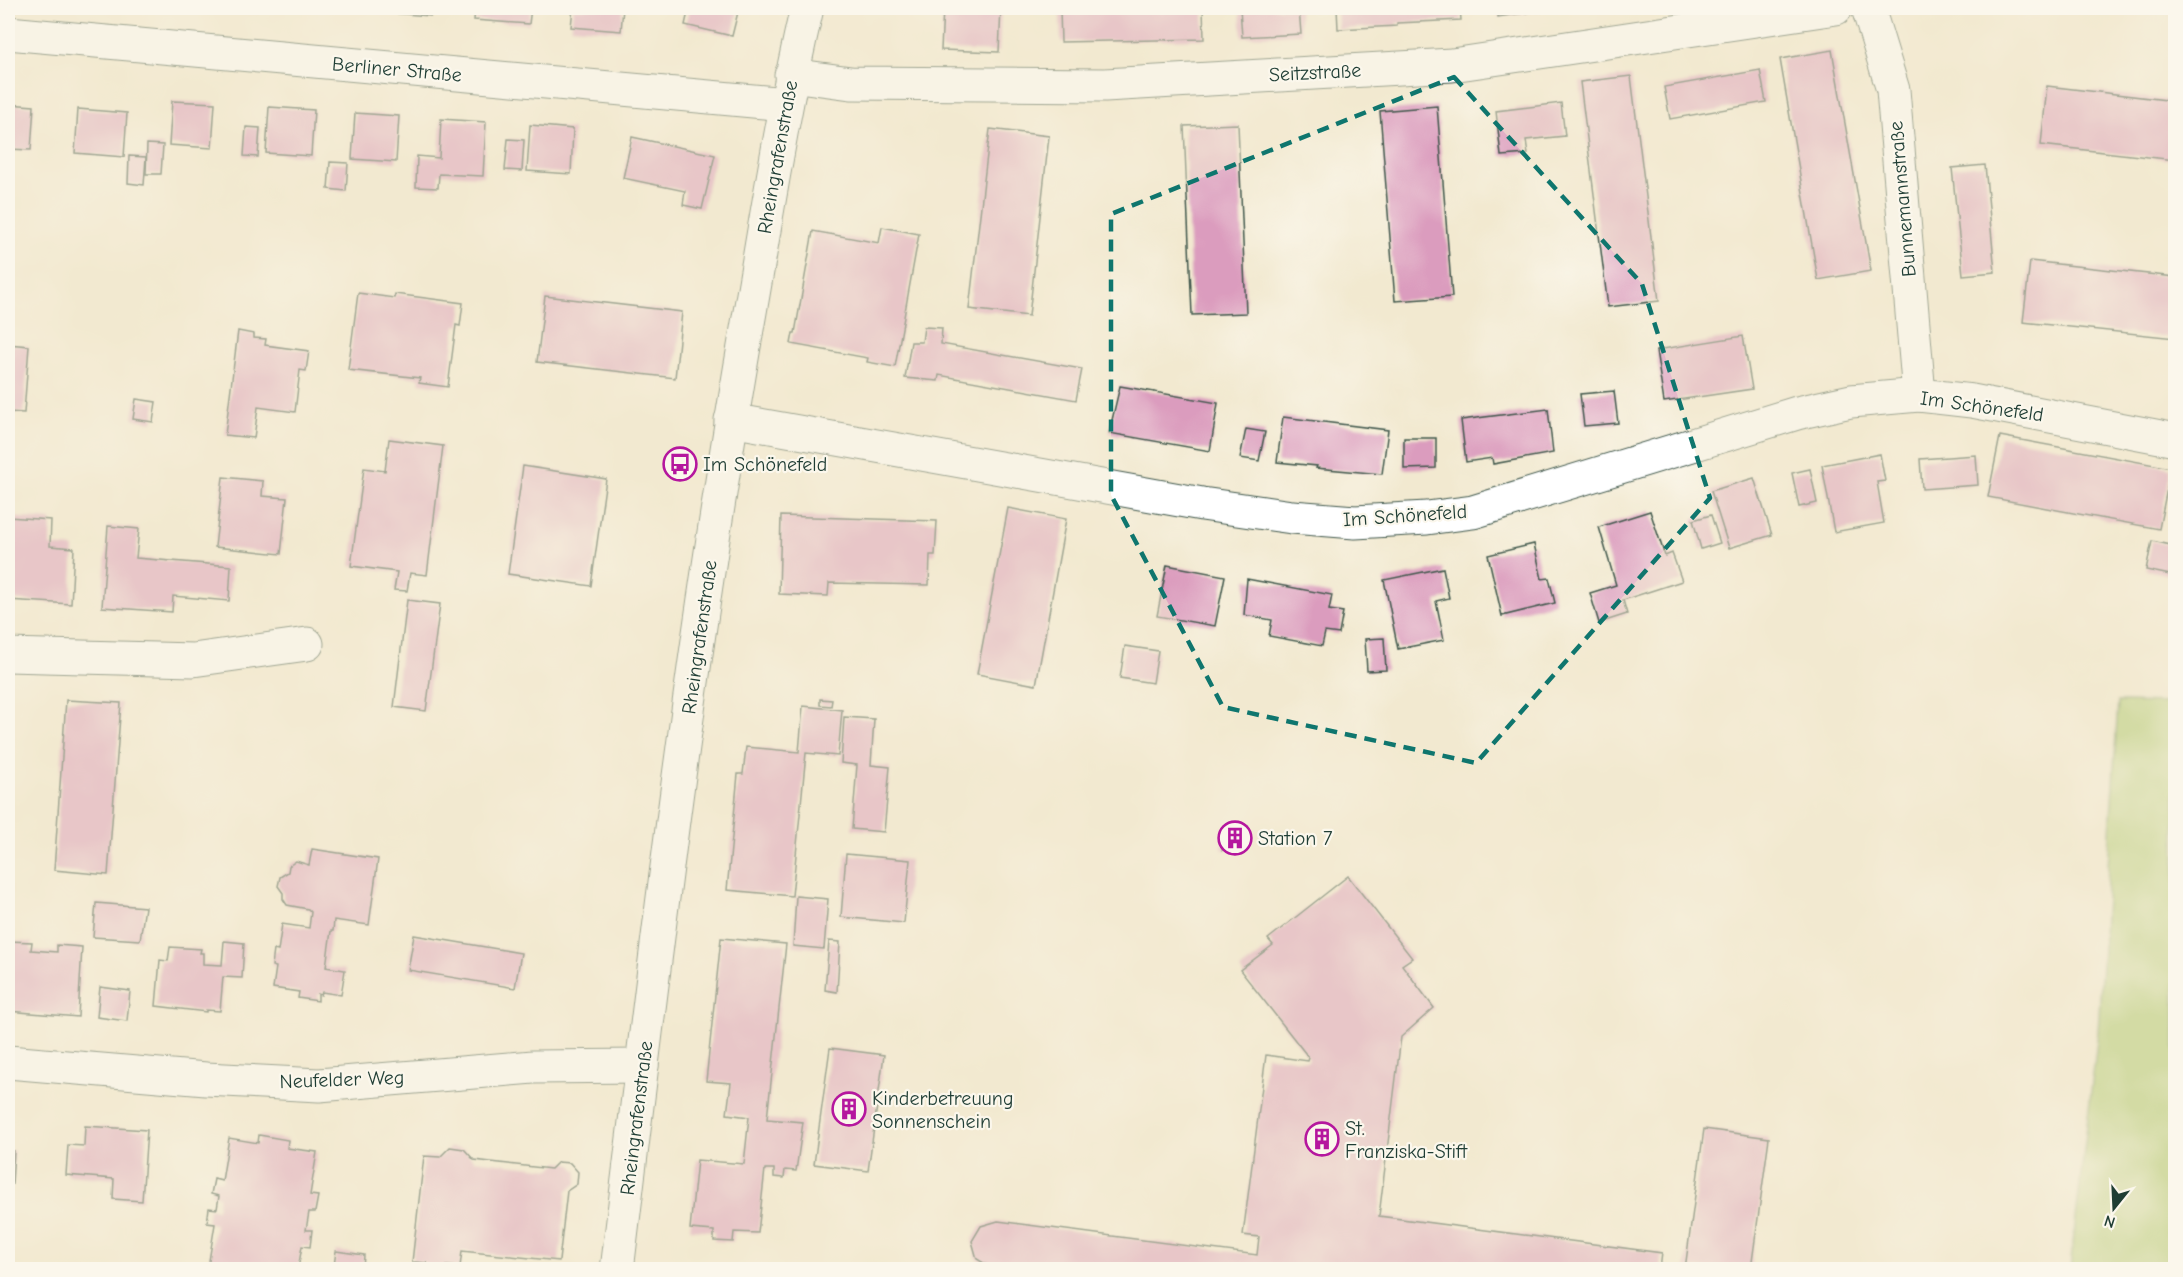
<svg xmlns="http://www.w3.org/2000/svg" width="2183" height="1277" font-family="'Comic Neue',sans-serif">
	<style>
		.green { fill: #adca70; stroke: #668452; stroke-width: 1.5 }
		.building { fill: #db9cbe }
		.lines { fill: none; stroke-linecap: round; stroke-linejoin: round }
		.minor-casing { stroke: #3f574b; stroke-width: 35 }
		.tertiary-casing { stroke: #3f574b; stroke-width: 35 }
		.minor { stroke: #fff; stroke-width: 33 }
		.tertiary { stroke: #fff; stroke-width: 33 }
		.marked { fill: none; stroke: #0f766e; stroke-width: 4.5; stroke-dasharray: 12 8; stroke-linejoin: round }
		.labels { text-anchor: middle; stroke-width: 4.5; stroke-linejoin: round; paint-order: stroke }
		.street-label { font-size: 20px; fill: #1f3d34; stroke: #fbf7ec }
		.poi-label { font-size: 20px; fill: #1f3d34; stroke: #fbf7ec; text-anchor: start }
	</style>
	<rect width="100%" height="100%" fill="#fbf7ec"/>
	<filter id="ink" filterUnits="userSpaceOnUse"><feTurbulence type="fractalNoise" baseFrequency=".0167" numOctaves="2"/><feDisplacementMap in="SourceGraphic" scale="12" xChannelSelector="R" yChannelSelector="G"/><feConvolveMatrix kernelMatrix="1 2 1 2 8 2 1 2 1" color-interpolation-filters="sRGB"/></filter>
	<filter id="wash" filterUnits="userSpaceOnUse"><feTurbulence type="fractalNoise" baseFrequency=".008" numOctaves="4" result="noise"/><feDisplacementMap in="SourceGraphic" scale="24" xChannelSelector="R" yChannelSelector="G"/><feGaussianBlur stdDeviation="1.35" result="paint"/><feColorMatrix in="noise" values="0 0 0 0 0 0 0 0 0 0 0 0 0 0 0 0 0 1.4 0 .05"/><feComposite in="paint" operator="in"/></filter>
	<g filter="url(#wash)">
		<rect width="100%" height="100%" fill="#f2e9d0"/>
		<path class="green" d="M2118,702L2175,703V1269H2070L2098,1032Z"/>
		<g id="blocks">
			<g class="building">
				<path d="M377,8H432L431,16L376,12Z"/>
				<path d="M475,8H531L529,24L474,20Z"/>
				<path d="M573,8H623L621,31L571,27Z"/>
				<path d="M689,8H739L732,36L685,25Z"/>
				<path d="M943,8H1001L999,52L941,50Z"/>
				<path d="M1155,8H1203L1204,39L1061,42L1060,10Z"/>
				<path d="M1240,8H1299L1301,34L1242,37Z"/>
				<path d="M1337,8H1460L1461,20L1397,23V26L1338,29Z"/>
				<path d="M1497,8H1551V9L1498,17Z"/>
				<path d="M1832,50L1871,271L1818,280L1780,59Z"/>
				<path d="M1760,70L1766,102L1670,119L1664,87Z"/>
				<path d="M1631,76L1659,301L1608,307L1580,82Z"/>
				<path d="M2047,86L2175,101V160L2041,145Z"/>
				<path d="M172,101L215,103L212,148L169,145Z"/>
				<path d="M1561,103L1565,136L1526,140L1528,154L1501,156L1496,111Z"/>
				<path d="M8,104L34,106L31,150L8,149Z"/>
				<path d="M1437,106L1452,297L1395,301L1380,111Z"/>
				<path d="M269,107L314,110L311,156L266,153Z"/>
				<path d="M78,109L127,113L124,157L75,153Z"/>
				<path d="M355,113L399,116L396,162L352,159Z"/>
				<path d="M441,119L486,122L483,176L439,174L438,188L416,187L417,156L439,158Z"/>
				<path d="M1238,124L1246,313L1192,315L1184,126Z"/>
				<path d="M530,125L573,129L571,174L527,171Z"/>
				<path d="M246,127L260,128L258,157L244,156Z"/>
				<path d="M990,129L1049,136L1029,316L969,309Z"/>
				<path d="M632,137L715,155L702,209L683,205L685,191L623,178Z"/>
				<path d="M508,139L524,140L522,171L505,170Z"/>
				<path d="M147,144L163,145L161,174H146Z"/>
				<path d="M129,156L146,157L144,185L128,183Z"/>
				<path d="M330,162L348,163L346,191L328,189Z"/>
				<path d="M1985,165L1995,272L1963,275L1952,168Z"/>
				<path d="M882,227L919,234L895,367L867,362L868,358L791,344L793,333H795L813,231L879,243Z"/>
				<path d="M2030,261L2175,277V338L2023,322Z"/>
				<path d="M358,293L394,298L395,294L463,303L460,326L456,325L448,387L419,383L420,378L348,370Z"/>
				<path d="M545,296L682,312L675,378L537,362Z"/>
				<path d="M924,327L942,328L941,344L1082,369L1076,400L939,375L938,381L905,378L911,342H922Z"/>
				<path d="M238,331L254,334V338L266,339L265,345L309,351L306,371L300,370L295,412L258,407L254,438L225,435Z"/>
				<path d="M1743,336L1752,389L1664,402L1656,350Z"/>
				<path d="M8,344L29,346L24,413L8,412Z"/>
				<path d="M1120,386L1218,403L1210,451L1109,433Z"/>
				<path d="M1614,391L1618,423L1584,426L1580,394Z"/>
				<path d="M136,399L156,402L153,422L133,419Z"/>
				<path d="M1548,409L1553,453L1493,464L1492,458L1466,462L1461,420Z"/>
				<path d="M1283,417L1388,430L1382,474L1316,468L1317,466L1277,462Z"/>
				<path d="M1246,429L1265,432L1259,461L1240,458Z"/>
				<path d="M2000,436L2171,468L2159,529L1988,497Z"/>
				<path d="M1404,438H1436V468L1404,469Z"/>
				<path d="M389,439L443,446L427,575L410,573L407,591L394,590L397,572L351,566L364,468L385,471Z"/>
				<path d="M1880,454L1885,481L1877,482L1884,523L1834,532L1822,465Z"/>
				<path d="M1976,455L1978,485L1922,489L1920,459Z"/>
				<path d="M523,466L606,479L591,586L508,574Z"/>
				<path d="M1810,469L1817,503L1799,507L1792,473Z"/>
				<path d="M223,477L263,481L262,496L287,498L281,554L215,547Z"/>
				<path d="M1754,478L1772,535L1729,548L1711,491Z"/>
				<path d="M1008,508L1066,519L1036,685L977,674Z"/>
				<path d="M1650,511L1665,556L1672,553L1682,581L1623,600L1627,614L1599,623L1590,593L1616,585L1599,527Z"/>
				<path d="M1711,515L1720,543L1701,549L1693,520Z"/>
				<path d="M781,516L937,521L935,555H930L929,585L829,583L828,596L779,594Z"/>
				<path d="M8,517L51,520L50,546L74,548L71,604L8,600Z"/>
				<path d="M108,526L139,529L136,558L231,566L229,601L173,596L172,612L102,607Z"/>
				<path d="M2152,541L2175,546V576L2146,570Z"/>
				<path d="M1534,544L1542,579L1549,578L1555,603L1502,616L1488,555Z"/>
				<path d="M1167,565L1225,576L1215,626L1157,616Z"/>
				<path d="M1443,568L1449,598L1436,601L1444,640L1398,649L1384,580Z"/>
				<path d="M1247,579L1332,595L1329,610L1343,612L1339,634L1325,632L1322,646L1269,636L1272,620L1244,615Z"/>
				<path d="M407,600L440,604L426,711L394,707Z"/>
				<path d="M1384,638L1386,670L1367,671L1365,639Z"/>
				<path d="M1125,646L1158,651L1153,683L1120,678Z"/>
				<path d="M820,699L832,700L831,706L820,705Z"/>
				<path d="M66,700L121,703L108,875L54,870Z"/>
				<path d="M803,706L842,710L838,756L806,753L792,896L727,890L738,774H743L746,747L799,752Z"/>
				<path d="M844,717L874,719L871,765L890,767L884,832L852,829L857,765L841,763Z"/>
				<path d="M1223,826H1248L1247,850H1222Z"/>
				<path d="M312,849L378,859L369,925L334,920L333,931H331L326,967L345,970L341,995L322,992L321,995L318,994V1001L298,998L299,992L273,988L276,967L272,966L274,950L278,951L282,924L309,928L311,912L308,909L287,905L283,899V893L278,886L280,877L288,872L289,866L296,861L309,865Z"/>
				<path d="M846,854L910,860L904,923L841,917Z"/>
				<path d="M1348,876L1412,958L1402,965L1434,1008L1401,1037L1379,1216L1662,1253L1660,1269H1005L992,1268L977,1259L972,1241L981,1226L998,1221L1257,1255L1259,1237L1243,1235L1266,1055L1308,1061L1309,1058L1240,970L1273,945L1268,939Z"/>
				<path d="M796,896L828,899L824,949L793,946Z"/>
				<path d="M96,903L145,907L140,940L93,937Z"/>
				<path d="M414,935L521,953L515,988L408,970Z"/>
				<path d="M721,938L786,944L767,1119L803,1122L796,1171L785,1170L784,1178L774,1177V1169H765L758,1233L734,1232L733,1242L714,1241V1231L690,1229L697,1160L744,1164L749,1117L727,1114L731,1083L706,1081Z"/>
				<path d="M8,941L32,942L31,950L57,952V945L82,947L78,1017L8,1011Z"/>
				<path d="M224,941L244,943L242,978L223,977L220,1011L206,1010V1012L156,1006L160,960L168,961L170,947L201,949L200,953H203V964L222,965Z"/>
				<path d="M829,941L840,942L837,992L825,990Z"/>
				<path d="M100,987L130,991L127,1021L97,1017Z"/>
				<path d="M830,1048L884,1055L868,1171L814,1164Z"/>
				<path d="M85,1126L147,1130L142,1201L113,1199L114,1179L66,1175L68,1145L84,1146Z"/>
				<path d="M1704,1129L1769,1138L1751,1269H1685Z"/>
				<path d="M259,1135L288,1140L287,1148L317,1152L310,1195L318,1196L315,1212H309L306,1230H312L310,1247L302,1246L298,1269H226L208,1267L215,1224L207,1223L209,1208L217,1209L219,1196L211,1194L214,1179L222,1181L229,1138L258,1143Z"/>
				<path d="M450,1147L464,1149L474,1160L551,1169L558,1162L570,1163L578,1172L577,1184L567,1191L559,1261L462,1251L460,1267L446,1266L445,1269H427V1263L412,1262L424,1156L440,1157Z"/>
				<path d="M8,1150L14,1151L12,1184L8,1183Z"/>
				<path d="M336,1251L364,1255L363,1269L334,1266Z"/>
			</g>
		</g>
	</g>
	<g filter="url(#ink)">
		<use href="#blocks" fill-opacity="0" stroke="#3f574b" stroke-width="1.5"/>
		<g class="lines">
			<defs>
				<g id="minor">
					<path d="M1868,8L1893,90L1919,395"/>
					<path d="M8,33L786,104"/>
					<path d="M791,75L851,83L1105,85L1452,65L1836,8"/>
					<path d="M731,420L1202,504L1292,517L1355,522L1427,518L1473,512L1797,413L1851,401L1919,395L1972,401L2176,440"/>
					<path d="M8,655L193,660L307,644"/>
					<path d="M8,1062L206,1079L319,1085L533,1067L642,1066"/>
				</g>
				<path id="tertiary" d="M617,1270C655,955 693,641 747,329C766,222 782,114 807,8"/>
			</defs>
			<use href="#minor" class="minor-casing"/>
			<use href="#tertiary" class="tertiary-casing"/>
			<use href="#minor" class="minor"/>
			<use href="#tertiary" class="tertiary"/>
		</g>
	</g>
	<path d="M0 0H2183V1277H0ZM1454,77L1642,284L1710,498L1476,763L1223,707L1111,495V214Z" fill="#f2e9d0" fill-opacity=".55" fill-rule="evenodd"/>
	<path class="marked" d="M1454,77L1642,284L1710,498L1476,763L1223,707L1111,495V214Z"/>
	<defs>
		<symbol id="bus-ring" viewBox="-11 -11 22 22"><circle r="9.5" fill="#fbf7ec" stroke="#b5179e" stroke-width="1.5"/><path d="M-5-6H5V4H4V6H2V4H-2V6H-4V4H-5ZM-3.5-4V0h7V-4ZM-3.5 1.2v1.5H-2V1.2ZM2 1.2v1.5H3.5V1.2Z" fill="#b5179e"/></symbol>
		<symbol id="building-ring" viewBox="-11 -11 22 22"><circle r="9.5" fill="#fbf7ec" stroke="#b5179e" stroke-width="1.5"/><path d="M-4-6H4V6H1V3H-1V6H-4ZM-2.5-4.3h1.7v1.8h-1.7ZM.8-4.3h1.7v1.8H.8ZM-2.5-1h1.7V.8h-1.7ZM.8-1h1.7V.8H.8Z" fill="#b5179e"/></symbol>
	</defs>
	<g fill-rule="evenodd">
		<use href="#bus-ring" x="661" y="445" width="38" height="38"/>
		<use href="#building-ring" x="1216" y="819" width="38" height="38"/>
		<use href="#building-ring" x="830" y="1090" width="38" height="38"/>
		<use href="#building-ring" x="1303" y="1120" width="38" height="38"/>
	</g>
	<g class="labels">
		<g class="street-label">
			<text transform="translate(397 69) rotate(5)" y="7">Berliner Straße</text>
			<text transform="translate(1315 72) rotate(-3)" y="7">Seitzstraße</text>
			<text transform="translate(777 157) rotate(-80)" y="7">Rheingrafenstraße</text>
			<text transform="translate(1902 199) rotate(-95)" y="7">Bunnemannstraße</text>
			<text transform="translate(1982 406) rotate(8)" y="7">Im Schönefeld</text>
			<text transform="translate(1405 515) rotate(-4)" y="7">Im Schönefeld</text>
			<text transform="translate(699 637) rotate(-82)" y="7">Rheingrafenstraße</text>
			<text transform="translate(342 1079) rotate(-2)" y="7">Neufelder Weg</text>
			<text transform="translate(636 1118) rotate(-83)" y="7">Rheingrafenstraße</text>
		</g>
		<g class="poi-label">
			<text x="703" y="471">Im Schönefeld</text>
			<text x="1258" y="845">Station 7</text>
			<text x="872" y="1105">Kinderbetreuung<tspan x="872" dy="23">Sonnenschein</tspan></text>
			<text x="1345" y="1135">St.<tspan x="1345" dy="23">Franziska-Stift</tspan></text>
		</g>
	</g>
	<rect width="2183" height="1277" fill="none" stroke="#fbf7ec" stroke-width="30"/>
	<g transform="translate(2114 1208) rotate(198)" stroke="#fbf7ec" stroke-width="4.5" paint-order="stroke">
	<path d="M0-4.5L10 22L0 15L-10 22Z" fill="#1f3d34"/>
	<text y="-9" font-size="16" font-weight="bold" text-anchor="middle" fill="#1f3d34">N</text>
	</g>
</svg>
